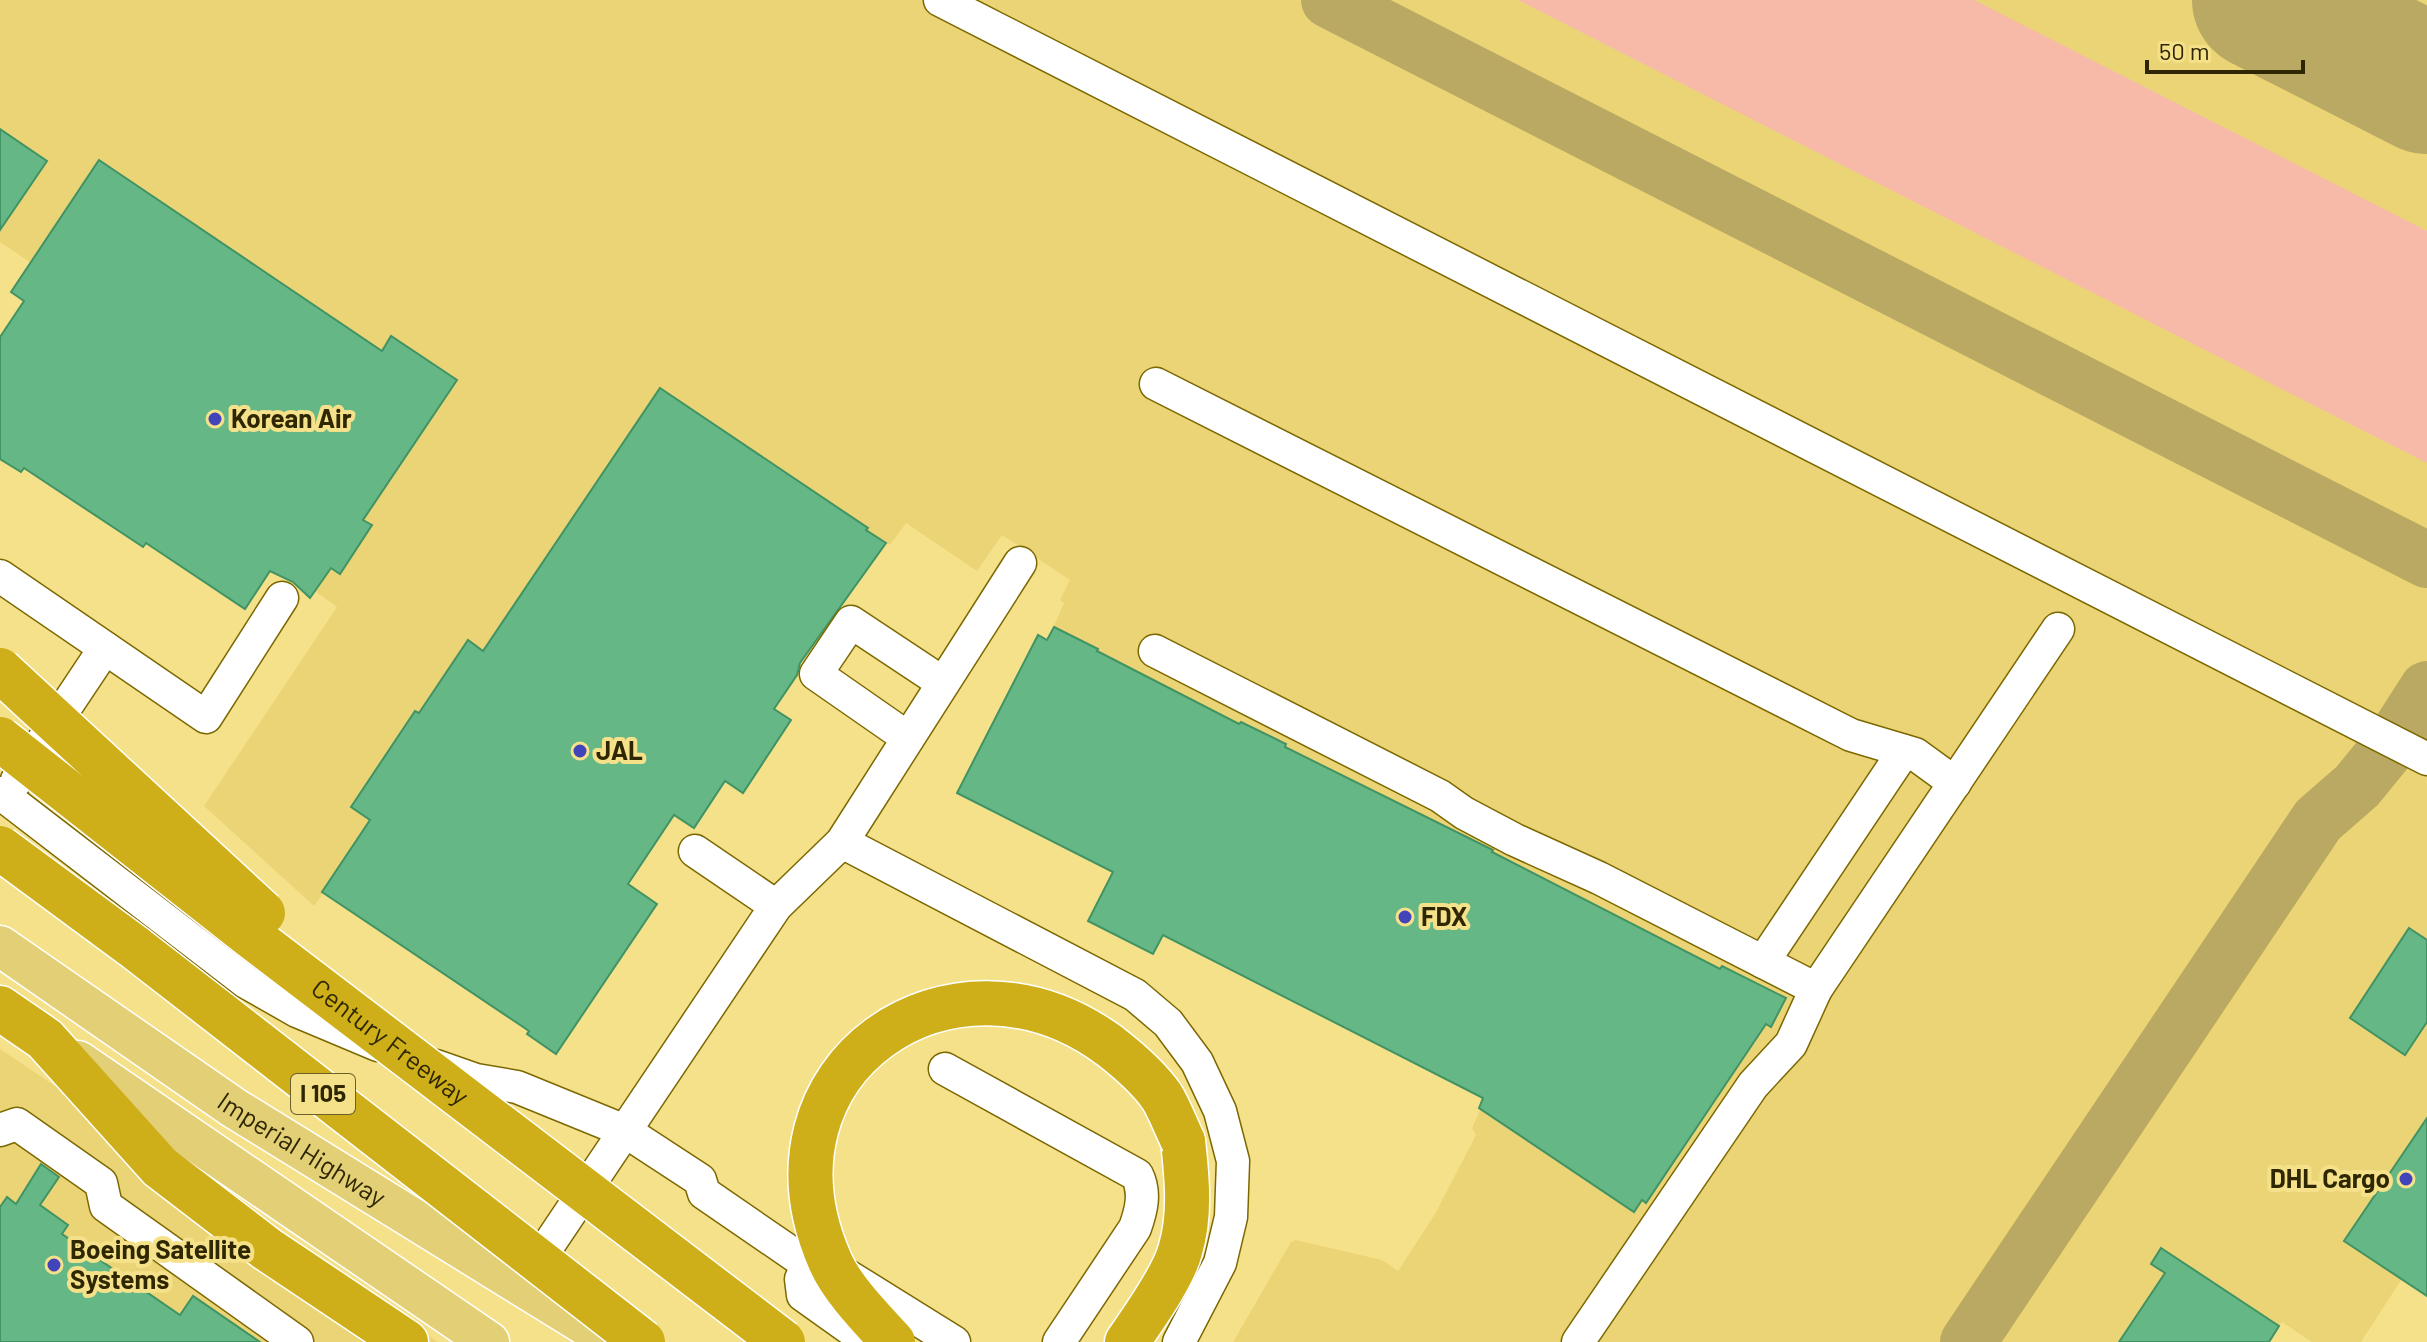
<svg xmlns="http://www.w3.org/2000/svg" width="2427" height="1342" font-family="Barlow,sans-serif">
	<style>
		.built { fill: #ebd475 }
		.green { fill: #f7baa9 }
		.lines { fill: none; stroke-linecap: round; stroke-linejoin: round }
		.taxiway { stroke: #baa962; stroke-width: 56 }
		.runway { stroke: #baa962; stroke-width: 140 }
		.building { fill: #65b786; stroke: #419364; stroke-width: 2 }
		.minor-casing { stroke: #7c6800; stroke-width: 35 }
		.major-casing { stroke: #fff; stroke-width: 43 }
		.highway-casing { stroke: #fff; stroke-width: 47 }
		.minor { stroke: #fff; stroke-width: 32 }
		.major { stroke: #e2cf76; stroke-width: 40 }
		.highway { stroke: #ceaf1a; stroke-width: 44 }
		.highway-bridge-casing { stroke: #fff; stroke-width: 47; stroke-linecap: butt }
		.highway-bridge { stroke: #ceaf1a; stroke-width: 44 }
		.poi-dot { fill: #4244b9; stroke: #f6e18b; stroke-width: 3 }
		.labels { text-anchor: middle; stroke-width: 8; stroke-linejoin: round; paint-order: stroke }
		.shield { fill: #f6e18b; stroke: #6b5f2b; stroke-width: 2 }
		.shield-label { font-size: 24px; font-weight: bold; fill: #2f2702 }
		.poi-label { font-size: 26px; font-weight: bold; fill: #2f2702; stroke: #f6e18b; text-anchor: start }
		.street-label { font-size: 26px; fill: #2f2702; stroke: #f6e18b }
	</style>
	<rect width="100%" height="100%" fill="#f6e18b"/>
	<g class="built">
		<path d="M0,0H2427V1240L2361,1342H2312L2282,1322L2276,1329L2251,1342H1233L1291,1242L1296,1240L1382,1260L1398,1271L1435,1214L1476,1135L1472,1128L1495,1076L1046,644L1064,603L1060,600L1070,580L1002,535L977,571L906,523L890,545L885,542L879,550L324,892L314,906L204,806L337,607L308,586L372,492L0,242Z"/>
		<path d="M0,1049L438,1342H0Z"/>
	</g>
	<path class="green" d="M1518,0H1974L2427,231V463Z"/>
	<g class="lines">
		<g class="taxiway">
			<path d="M1329,0L2427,560"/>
			<path d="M1968,1342L2318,820L2357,786L2393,742L2427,689"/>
		</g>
		<path class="runway" d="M2262,0L2427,84"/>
	</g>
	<g class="building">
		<path d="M0,129L47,161L0,230Z"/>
		<path d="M99,160L382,351L391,336L457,380L363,520L372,525L340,574L331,568L310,598L293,582L270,571L245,609L146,543L143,547L24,468L21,472L0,459V337L24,301L11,292Z"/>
		<path d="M660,388L868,528L866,530L886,543L800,663L797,675L774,709L791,720L743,793L725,781L694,828L674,815L628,884L657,904L556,1054L527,1034L529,1031L322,892L370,820L351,807L415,711L419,713L468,640L483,651Z"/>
		<path d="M1054,627L1098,649L1097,651L1239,724L1241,722L1286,744L1285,747L1493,850L1492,852L1720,969L1722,966L1786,998L1771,1027L1766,1024L1646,1203L1642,1200L1634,1212L1479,1108L1483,1098L1163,935L1153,954L1088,921L1113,872L957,793L1038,635L1047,640Z"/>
		<path d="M2409,928L2427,940V1022L2405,1055L2350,1018Z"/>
		<path d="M2427,1118V1296L2344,1241Z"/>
		<path d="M41,1164L59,1177L40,1205L68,1225L62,1234L180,1315L193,1296L260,1342H0V1207L7,1197L16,1204Z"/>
		<path d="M2161,1248L2279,1326L2269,1342H2119L2165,1273L2151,1264Z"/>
	</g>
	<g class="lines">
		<defs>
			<g id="minor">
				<path d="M940,0L2427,759"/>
				<path d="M1156,384L1851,735L1915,754L1955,783"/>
				<path d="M0,576L206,717L282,598"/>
				<path d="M1155,651L1440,796L1464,813L1515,840L1599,878L1816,989L2058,629"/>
				<path d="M908,738L816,674L851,622L943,683"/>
				<path d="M17,780L105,648"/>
				<path d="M0,793L246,982L297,1011L378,1045"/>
				<path d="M842,842L1135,995L1168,1023L1197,1062L1220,1111L1233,1161L1231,1217L1220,1263L1179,1342"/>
				<path d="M695,851L776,906"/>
				<path d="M1763,962L1904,751"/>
				<path d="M436,1066L476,1080L517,1087L625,1131L700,1180L704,1193L800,1259L818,1257"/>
				<path d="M945,1069L1137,1175C1146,1193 1141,1211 1135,1228L1059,1342"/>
				<path d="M0,1130L17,1124L101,1183L106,1206L297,1342"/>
				<path d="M818,1257L801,1279L803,1295L869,1342"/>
				<path d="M843,1273L954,1342"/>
				<path d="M527,1277L776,906L842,842L1020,563"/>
				<path d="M1578,1342L1753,1085L1791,1044L1816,989"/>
			</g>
			<g id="major">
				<path id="s1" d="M0,946L234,1108L613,1342"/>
				<path d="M78,1061L489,1342"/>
			</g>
			<g id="highway">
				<path d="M0,1008L45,1039L160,1167L267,1249L406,1342"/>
				<path d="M1127,1342C1143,1319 1173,1277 1180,1251C1191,1216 1187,1177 1183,1141"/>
			</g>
		</defs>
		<use href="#minor" class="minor-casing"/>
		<use href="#major" class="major-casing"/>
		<use href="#highway" class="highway-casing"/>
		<use href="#minor" class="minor"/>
		<use href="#major" class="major"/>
		<use href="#highway" class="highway"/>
		<defs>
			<g id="highway-bridge">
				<path d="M0,670L263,913"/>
				<path id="s2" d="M0,739L248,934L783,1342"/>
				<path d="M0,848L137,949L643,1342"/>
				<path d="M893,1342C872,1319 842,1289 830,1261C746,1069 952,929 1110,1046C1128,1060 1149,1078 1162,1097C1170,1110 1176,1127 1183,1141"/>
			</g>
		</defs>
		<use href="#highway-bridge" class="highway-bridge-casing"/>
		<use href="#highway-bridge" class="highway-bridge"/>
	</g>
	<g class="poi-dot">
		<circle cx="215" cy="419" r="8"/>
		<circle cx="580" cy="751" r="8"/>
		<circle cx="1405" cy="917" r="8"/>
		<circle cx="2406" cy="1179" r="8"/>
		<circle cx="54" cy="1265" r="8"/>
	</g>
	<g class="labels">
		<rect class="shield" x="291" y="1074" width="64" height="40" rx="6"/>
		<g class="shield-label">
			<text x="323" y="1102">I 105</text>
		</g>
		<g class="poi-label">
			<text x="231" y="428">Korean Air</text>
			<text x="596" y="760">JAL</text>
			<text x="1421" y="926">FDX</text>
			<text x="2390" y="1188" text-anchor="end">DHL Cargo</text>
			<text x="70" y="1259">Boeing Satellite<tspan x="70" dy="30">Systems</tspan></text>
		</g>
		<g class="street-label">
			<text dy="9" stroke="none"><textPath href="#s2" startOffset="494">Century Freeway</textPath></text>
			<text dy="9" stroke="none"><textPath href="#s1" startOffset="364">Imperial Highway</textPath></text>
		</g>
	</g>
	<path d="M2147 60v12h156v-12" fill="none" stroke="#2f2702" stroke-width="4"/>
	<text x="2159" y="60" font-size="24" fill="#2f2702" stroke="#f6e18b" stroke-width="6" paint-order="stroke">50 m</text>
</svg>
